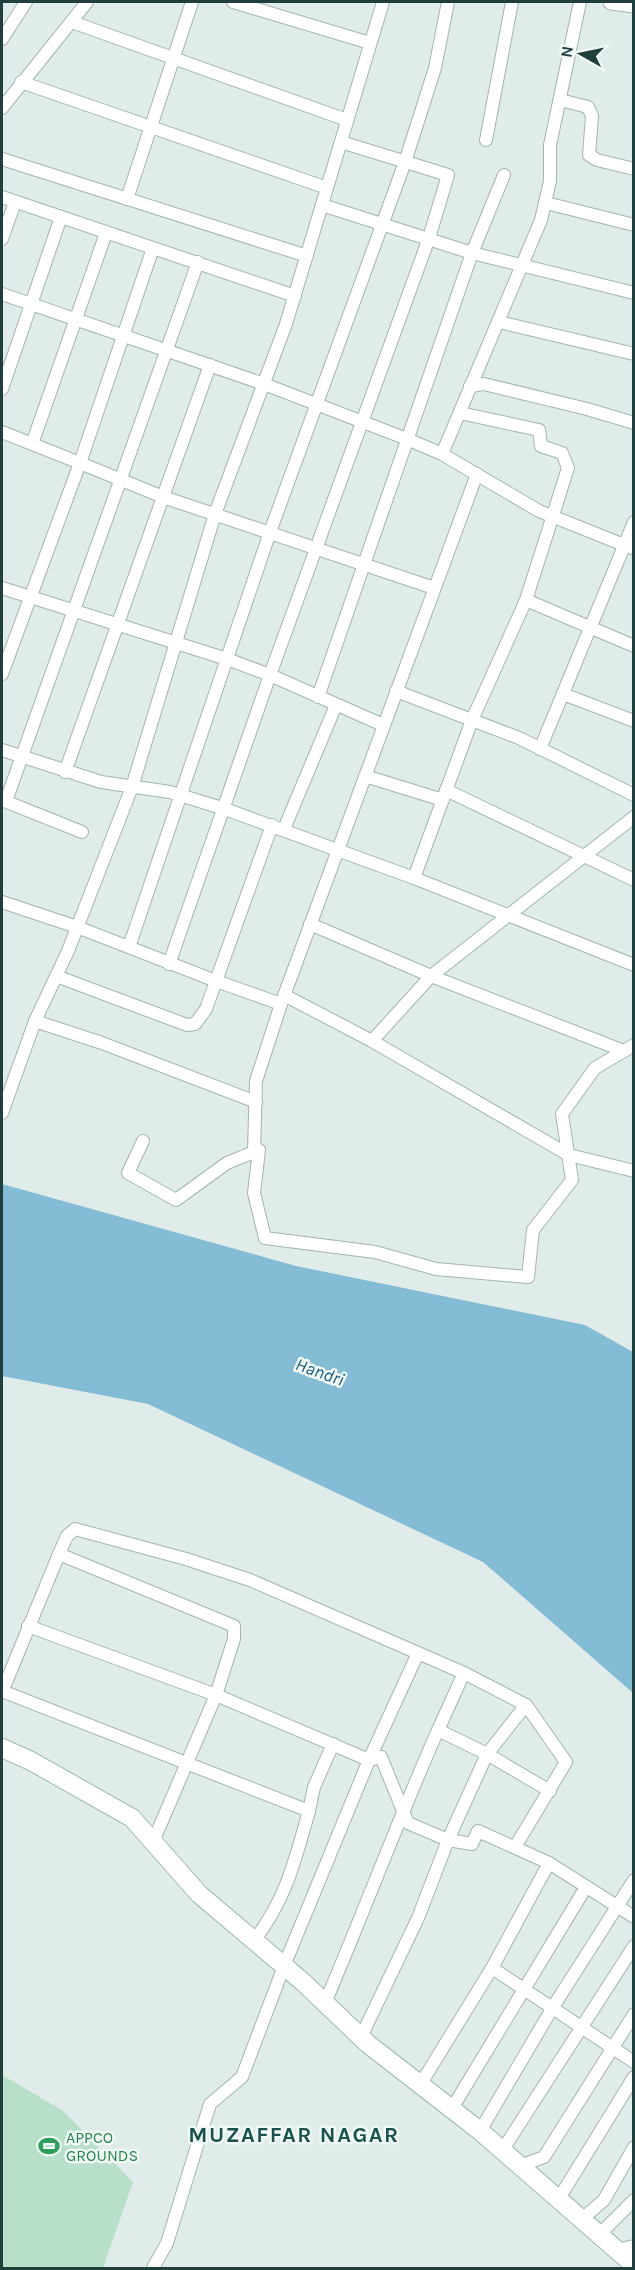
<svg xmlns="http://www.w3.org/2000/svg" width="635" height="2270" font-family="Karla,sans-serif">
	<style>
		.green { fill: #b8dfc9 }
		.water { fill: #84bbd5 }
		.lines { fill: none; stroke-linecap: round; stroke-linejoin: round }
		.minor-casing { stroke: #a3b4b1; stroke-width: 14 }
		.tertiary-casing { stroke: #a3b4b1; stroke-width: 17 }
		.secondary-casing { stroke: #9eb9b4; stroke-width: 20 }
		.minor { stroke: #fff; stroke-width: 12 }
		.tertiary { stroke: #fff; stroke-width: 15 }
		.secondary { stroke: #fff; stroke-width: 18 }
		.labels { text-anchor: middle; stroke-width: 5; stroke-linejoin: round; paint-order: stroke }
		.leisure-label { font-size: 16px; fill: #27864d; stroke: #f1f9f6; text-anchor: start }
		.water-label { font-size: 18px; font-style: italic; fill: #165a7e; stroke: #f1f9f6 }
		.district-label { font-size: 22px; font-weight: bold; letter-spacing: 1.5px; fill: #1a514d; stroke: #f1f9f6 }
	</style>
	<rect width="100%" height="100%" fill="#e0ece9"/>
	<path class="green" d="M2,2075L62,2110L133,2182L103,2268H2Z"/>
	<path class="water" d="M2,1184L296,1266L585,1325L633,1352V1693L483,1562L148,1404L2,1376Z"/>
	<g class="lines">
		<defs>
			<g id="minor">
				<path d="M233,2L370,43"/>
				<path d="M72,22L347,120"/>
				<path d="M2,39L26,2"/>
				<path d="M21,82L327,188"/>
				<path d="M560,100L588,107L592,116L589,155L597,160L634,169"/>
				<path d="M2,108L87,2"/>
				<path d="M486,140L512,2"/>
				<path d="M2,159L307,256"/>
				<path d="M2,197L295,296"/>
				<path d="M127,199L192,2"/>
				<path d="M546,203L634,225"/>
				<path d="M322,205L472,253L634,293"/>
				<path d="M2,239L15,202"/>
				<path d="M153,248L80,463L163,497L434,588"/>
				<path d="M2,294L264,384L407,439L442,454L539,511L634,549"/>
				<path d="M499,322L634,354"/>
				<path d="M470,386L484,384L587,409L634,423"/>
				<path d="M2,389L61,217"/>
				<path d="M460,413L539,430L541,446L562,453L568,468L526,600L634,646"/>
				<path d="M2,432L80,463L2,674"/>
				<path d="M32,444L106,233"/>
				<path d="M442,454L541,220L550,181V145L580,2"/>
				<path d="M2,588L227,659L270,675L383,725"/>
				<path d="M396,691L519,738L634,795"/>
				<path d="M563,694L634,721"/>
				<path d="M318,697L472,253L504,175"/>
				<path d="M540,749L634,522"/>
				<path d="M2,750L101,782L170,792L225,809L414,878L634,965"/>
				<path d="M65,772L210,365"/>
				<path d="M365,776L443,800"/>
				<path d="M446,790L634,880"/>
				<path d="M2,800L82,832"/>
				<path d="M6,801L198,262"/>
				<path d="M284,829L336,705"/>
				<path d="M414,878L472,720L526,600"/>
				<path d="M2,902L77,927L216,981L272,825"/>
				<path d="M310,924L431,976L624,1051"/>
				<path d="M129,947L270,532L405,162L435,68L448,2"/>
				<path d="M169,964L270,675L429,238L448,175L341,142"/>
				<path d="M56,976L187,1025L195,1024L206,1009L216,981L281,1004"/>
				<path d="M284,995L372,1041L431,976L634,817"/>
				<path d="M35,1021L102,1043L256,1102"/>
				<path d="M372,1041L569,1155L634,1171"/>
				<path d="M2,1113L35,1021L68,951L132,787L215,514L286,324L383,2"/>
				<path d="M143,1141L128,1173L176,1200L227,1163L259,1150L254,1193L265,1238L375,1252L436,1269L528,1277L533,1230L572,1180L562,1114L595,1068L634,1045"/>
				<path d="M254,1151L256,1081L281,1004L477,474"/>
				<path d="M59,1554L67,1536L75,1529L186,1559L250,1580L418,1653L369,1760L284,1966L242,2077L210,2104L167,2243L153,2268"/>
				<path d="M28,1626L216,1695L153,1842"/>
				<path d="M418,1653L464,1673L438,1730"/>
				<path d="M464,1673L526,1705L487,1754L550,1791"/>
				<path d="M2,1691L309,1811C294,1863 287,1897 254,1941"/>
				<path d="M2,1692L59,1554L234,1626V1639L216,1695L369,1760L381,1757L408,1823L448,1840L472,1844L478,1831L549,1863L634,1917"/>
				<path d="M309,1811L314,1787L333,1744"/>
				<path d="M515,1847L566,1762L526,1705"/>
				<path d="M492,1968L634,2062"/>
				<path d="M325,2003C364,1912 398,1820 438,1730L487,1754L448,1840L418,1918L361,2037"/>
				<path d="M420,2085L492,1968L549,1863"/>
				<path d="M451,2110L586,1887"/>
				<path d="M480,2131L553,2007L634,1880"/>
				<path d="M502,2151L634,1946"/>
				<path d="M520,2166L544,2157L634,2014"/>
				<path d="M558,2200L634,2077"/>
				<path d="M581,2220L604,2200L634,2147"/>
				<path d="M599,2235L634,2200"/>
				<path d="M617,2250L634,2246"/>
			</g>
			<path id="tertiary" d="M611,2L634,5"/>
			<path id="secondary" d="M2,1748L31,1761L132,1818L199,1894L303,1982L368,2044L480,2131L634,2265"/>
		</defs>
		<use href="#minor" class="minor-casing"/>
		<use href="#tertiary" class="tertiary-casing"/>
		<use href="#secondary" class="secondary-casing"/>
		<use href="#minor" class="minor"/>
		<use href="#tertiary" class="tertiary"/>
		<use href="#secondary" class="secondary"/>
	</g>
	<defs>
		<symbol id="stadium-bare" viewBox="-9 -9 18 18"><path d="M0-5a6.5 5 0 1 0 0 10a6.5 5 0 1 0 0-10ZM-3.5-1.8h7v3.6h-7Z" fill="#2e9e5b" stroke="#f1f9f6" stroke-width="2.5" paint-order="stroke"/></symbol>
	</defs>
	<g fill-rule="evenodd">
		<use href="#stadium-bare" x="34" y="2131" width="30" height="30"/>
	</g>
	<g class="labels">
		<g class="leisure-label">
			<text x="66" y="2143">APPCO<tspan x="66" dy="18">GROUNDS</tspan></text>
		</g>
		<g class="water-label">
			<text transform="translate(320 1372) rotate(20)" y="6">Handri</text>
		</g>
		<g class="district-label">
			<text x="294" y="2142">MUZAFFAR NAGAR</text>
		</g>
	</g>
	<rect width="635" height="2270" fill="none" stroke="#203e3b" stroke-width="6"/>
	<g transform="translate(581 54) rotate(279)" stroke="#f1f9f6" stroke-width="4.5" paint-order="stroke">
	<path d="M0-4.5L10 22L0 15L-10 22Z" fill="#203e3b"/>
	<text y="-9" font-size="16" font-weight="bold" text-anchor="middle" fill="#203e3b">N</text>
	</g>
</svg>
